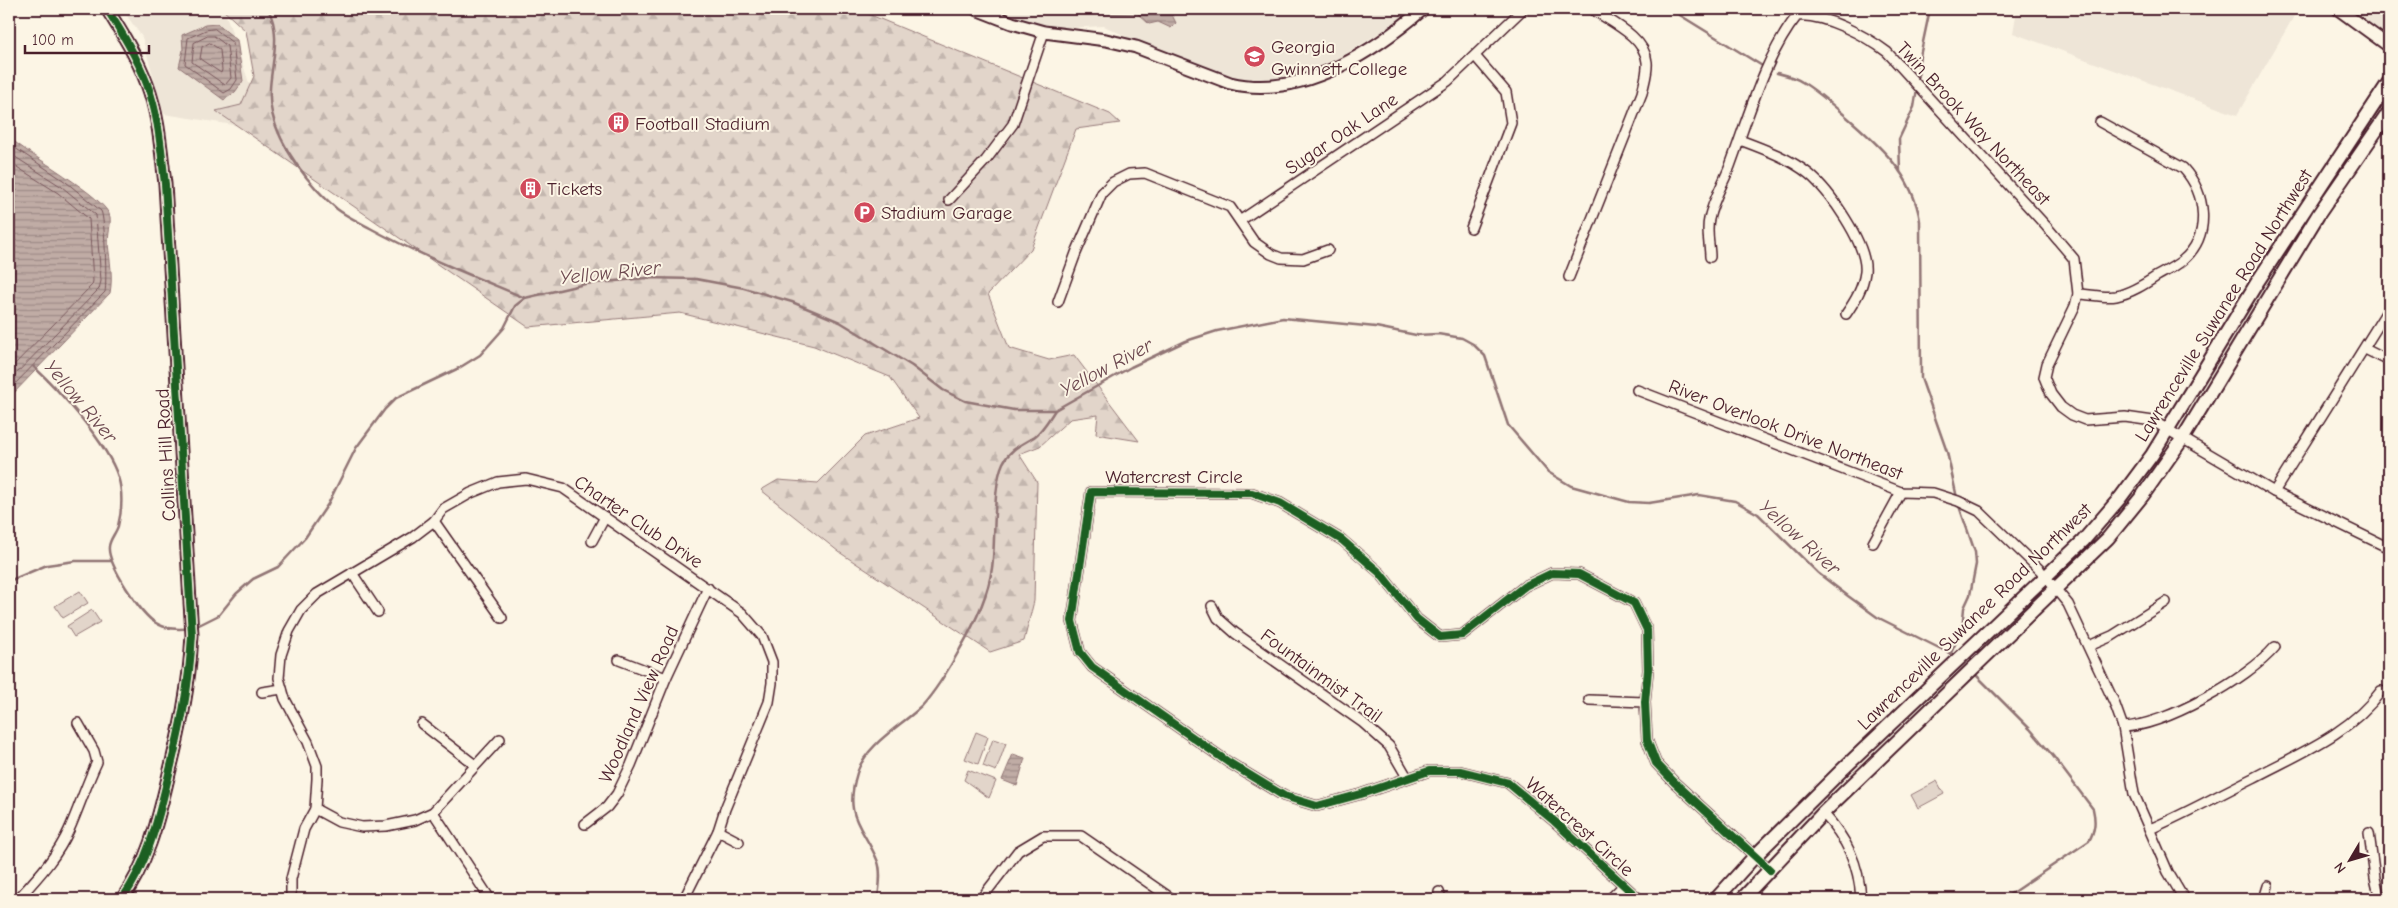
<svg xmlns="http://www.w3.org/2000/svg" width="2398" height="908" font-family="'Comic Neue',sans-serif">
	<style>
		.built { fill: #eee5d7 }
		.forest { fill: url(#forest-firs); stroke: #967a7a }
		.park { fill: #e2d5ca; stroke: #967a7a }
		.water { fill: url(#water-rules); stroke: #917474 }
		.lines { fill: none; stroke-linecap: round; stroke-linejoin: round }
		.shore { stroke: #79575c; stroke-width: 1 }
		.stream { stroke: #917474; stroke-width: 2.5 }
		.minor-casing { stroke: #4a1f2b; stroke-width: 12 }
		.tertiary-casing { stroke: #4a1f2b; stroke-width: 15 }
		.secondary-casing { stroke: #4a1f2b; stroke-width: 16 }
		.minor { stroke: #fcf5e5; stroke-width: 9 }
		.tertiary { stroke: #fcf5e5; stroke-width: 11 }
		.secondary { stroke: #fcf5e5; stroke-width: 12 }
		.cycleway-casing { stroke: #fcf5e5; stroke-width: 11 }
		.cycleway { stroke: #1b5e20; stroke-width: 8 }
		.labels { text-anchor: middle; stroke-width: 4; stroke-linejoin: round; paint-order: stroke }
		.poi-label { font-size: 19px; fill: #4a1f2b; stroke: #fcf5e5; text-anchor: start }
		.street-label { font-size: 19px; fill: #4a1f2b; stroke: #fcf5e5 }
		.water-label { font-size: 20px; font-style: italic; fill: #6d4950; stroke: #fcf5e5 }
	</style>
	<defs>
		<pattern id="forest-firs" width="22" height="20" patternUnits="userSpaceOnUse" patternTransform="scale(1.25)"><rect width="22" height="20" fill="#e2d5ca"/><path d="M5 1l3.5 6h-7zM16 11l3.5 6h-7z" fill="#c3b6ae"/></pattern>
		<pattern id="water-rules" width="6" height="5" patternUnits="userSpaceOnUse" patternTransform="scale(1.25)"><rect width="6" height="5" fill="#c0aca5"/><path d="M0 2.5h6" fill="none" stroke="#9e8b87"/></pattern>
	</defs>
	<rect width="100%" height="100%" fill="#fcf5e5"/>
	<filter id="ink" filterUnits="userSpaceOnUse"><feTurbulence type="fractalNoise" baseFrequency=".02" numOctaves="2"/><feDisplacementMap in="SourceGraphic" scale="10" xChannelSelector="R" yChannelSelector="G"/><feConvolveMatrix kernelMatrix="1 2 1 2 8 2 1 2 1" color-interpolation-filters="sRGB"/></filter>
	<g filter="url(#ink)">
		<g class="built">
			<path d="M122,9H224L265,130L164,114L142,37Z"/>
			<path d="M993,9H1417L1298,84L1229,85L1104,26L1030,30Z"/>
			<path d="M2017,9H2298L2237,115L2013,33Z"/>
			<path d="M2342,9H2389V49Z"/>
		</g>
		<path class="forest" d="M222,9H856L1110,114L1120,123L1076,129L1031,249L988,294L1009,348L1049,360L1074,355L1139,441L1096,434L1098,415L1070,419L1040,446L1019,454L1037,482L1034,601L1024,641L990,652L839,552L761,490L778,480L818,483L865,436L919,418L890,377L814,346L680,313L528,327L216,111L241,105L254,76L246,31Z"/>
		<g class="park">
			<path d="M80,591L88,603L63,618L55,606Z"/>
			<path d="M92,610L100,622L74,637L67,626Z"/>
			<path d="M976,732L988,737L978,764L965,759Z"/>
			<path d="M993,739L1006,743L996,771L983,766Z"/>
			<path d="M968,770L996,781L989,798L964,780Z"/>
			<path d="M1937,781L1944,794L1918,808L1911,795Z"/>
		</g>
		<g class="water">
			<path d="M1087,9H1174L1171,13L1176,23L1171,28L1158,22L1149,24L1137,13L1091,14Z"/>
			<path d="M217,24L237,40L243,81L235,92L224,100L179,67L183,50L182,35L205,25Z"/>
			<path d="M9,137C25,153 108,198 110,217C111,224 108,235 108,244C110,261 113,277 110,293L9,398Z"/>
			<path d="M1013,754L1025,758L1017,786L1002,780Z"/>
		</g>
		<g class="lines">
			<g class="shore">
				<path d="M215,29L233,43L237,80L231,89L224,93L185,64L188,38L206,30Z"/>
				<path d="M208,36H214L227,46L231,78L225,85L192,62L194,43Z"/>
				<path d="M210,43L220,50L222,70L221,73L200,59L202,47Z"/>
				<path d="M9,144L66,182L101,211C105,218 107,283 105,292L9,390"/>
				<path d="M9,153L62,187L96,215L101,281L99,289L9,381"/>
				<path d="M9,162L58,193L89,219L93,281L92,285L9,370"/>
			</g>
			<g class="stream">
				<path d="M268,9C286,43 263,78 272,113C280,148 310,186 337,209C346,216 359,222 370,228C419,255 473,276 525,298"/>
				<path d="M1670,9L1764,67"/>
				<path d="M1777,73C1785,75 1795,77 1802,82C1816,90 1829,102 1841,112C1876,142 1913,173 1920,221L1921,378L1947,452L1957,498"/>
				<path d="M1918,81L1919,61L1930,9"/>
				<path d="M1900,172L1899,139L1914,107L1917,89"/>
				<path d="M33,366C59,390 108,444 118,477C123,492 122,511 118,526C116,533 109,540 109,547C107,563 141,615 156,623C165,629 179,630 189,628"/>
				<path d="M9,581L47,565L75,561H111"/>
				<path d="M195,627L219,615L236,594L253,579L278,567L305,538L328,504L356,448L385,409L396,398L459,368L480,355L504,328L515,306L525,298L585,284L646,278L696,279L744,288L792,302L840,322L912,366L943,390L965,401L1014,410H1055L1131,367L1186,341L1217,331L1283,318L1376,327L1416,335L1438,334L1462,338L1473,344L1485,356L1508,425L1548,472L1571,486L1629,502L1649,503L1699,495L1735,501L1758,514L1818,573L1848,596L1877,617L1955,656"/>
				<path d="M1951,653L1962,629L1964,608L1970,595L1976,564L1975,552L1958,503"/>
				<path d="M1974,673L2030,729L2053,756L2093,809C2096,822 2095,830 2089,841L2003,899"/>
				<path d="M878,899C879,887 882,873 878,862C863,825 843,819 857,773C866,744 901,726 922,706C937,689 949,669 960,649C974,625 988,597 992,568C996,541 992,486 1003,463C1010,449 1021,445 1034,437C1043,430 1049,419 1055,410"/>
			</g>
			<defs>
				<g id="minor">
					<path d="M1740,140C1764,149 1789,158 1809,174C1829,190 1868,245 1865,272C1863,288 1855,301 1846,314"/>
					<path d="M949,200L986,160L1013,124L1044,32"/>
					<path d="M1241,220L1448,81L1523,9"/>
					<path d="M1471,228L1511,123L1506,92L1475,56"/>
					<path d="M1710,257C1710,246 1706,231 1709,219C1713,200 1723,184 1730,166C1748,118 1765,56 1797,16C1823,13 1866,36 1887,52L2046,226L2074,259L2078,294L2075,306L2047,364L2044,377L2051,394L2061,407L2072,415L2085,420L2125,417L2153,421L2274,492L2389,548"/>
					<path d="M1569,277L1642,93C1644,83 1648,72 1647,62C1645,37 1611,22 1592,9"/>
					<path d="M2078,294C2089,294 2104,298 2116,296C2131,293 2145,284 2157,276C2166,271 2176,266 2183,260C2212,235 2206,193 2183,168L2100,122"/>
					<path d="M1058,302L1076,253L1102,193L1113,182L1129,174L1145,173L1230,207L1254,242L1271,254L1281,258L1303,259L1328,250"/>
					<path d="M2365,349L2389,361"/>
					<path d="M1637,390L1901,492L1933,493L1958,501L1979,511L2040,570L2068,604L2114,702L2123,727L2134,794L2168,872L2184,899"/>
					<path d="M2274,492L2389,308"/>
					<path d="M434,521L502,618"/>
					<path d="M592,541L605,517"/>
					<path d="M1873,543L1901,492"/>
					<path d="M352,573L378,612"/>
					<path d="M1212,606L1218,618L1235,633L1362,722L1389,746L1407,777"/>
					<path d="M2089,646L2112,636L2166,602"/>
					<path d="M619,660L666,678"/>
					<path d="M262,692L282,689"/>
					<path d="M1589,700L1645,702"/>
					<path d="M422,724L475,765"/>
					<path d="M2123,727C2164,726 2248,679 2275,647"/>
					<path d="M315,809L339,822L362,827L386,826L415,820L433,812L500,739"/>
					<path d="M433,812L490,899"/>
					<path d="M1823,813C1847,839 1859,864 1861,899"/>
					<path d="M585,824L607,807L617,794L631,765L666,678L708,588"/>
					<path d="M2150,829C2185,814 2219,795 2253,778C2298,754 2350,734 2381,691"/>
					<path d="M718,831L739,842"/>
					<path d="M2369,833L2375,878L2380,899"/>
					<path d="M1439,892L1441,899"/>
					<path d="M18,899C37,878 57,857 69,830C79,808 86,785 97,762L94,751L78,723"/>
					<path d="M291,899V879L304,829L315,809L317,779V766L308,742L285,699L279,678L281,655L289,631L301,610L317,594L413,537L434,521L443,509L471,493L498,482L526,479L563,488L742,613L762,636L772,662V683L769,702L725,809L718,831L684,899"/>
					<path d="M981,899L1018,851L1043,836H1081L1172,899"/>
					<path d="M1610,899L1623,886"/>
					<path d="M1639,899L1554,821L1508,783L1460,771H1429L1361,794L1317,806L1284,796L1228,762L1092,667L1080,652L1072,621L1091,492L1252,493L1280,503L1342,540L1380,573L1417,619L1440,637L1462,635L1525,586L1552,573L1579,574L1634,603L1647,630L1648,670L1645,702L1647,740L1656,763L1674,782L1770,870"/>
					<path d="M2264,899L2268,886"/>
				</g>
				<g id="tertiary">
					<path d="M107,9C122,33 137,57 147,84C159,116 161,151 165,184L192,635C189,690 180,730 167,782C157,824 147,864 122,899"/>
					<path d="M976,9L1012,23L1044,32L1106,40L1136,47L1230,83C1300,100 1372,53 1423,9"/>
					<path d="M2338,9L2389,46"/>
				</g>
				<g id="secondary">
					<path d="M1716,899L1755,856L1842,770L2083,541L2120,498L2152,455L2258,281L2389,82"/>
					<path d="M1742,899L1823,813L2108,538L2143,495L2183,438L2318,215L2389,112"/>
				</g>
			</defs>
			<use href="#minor" class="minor-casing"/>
			<use href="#tertiary" class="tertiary-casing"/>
			<use href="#secondary" class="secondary-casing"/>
			<use href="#minor" class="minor"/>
			<use href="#tertiary" class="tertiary"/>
			<use href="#secondary" class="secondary"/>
			<defs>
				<g id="cycleway">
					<path d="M107,9C122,33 137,57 147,84C159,116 161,151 165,184L192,635C189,690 180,730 167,782C157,824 147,864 122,899"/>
					<path d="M1639,899L1554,821L1508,783L1460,771H1429L1361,794L1317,806L1284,796L1228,762L1092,667L1080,652L1072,621L1091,492L1252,493L1280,503L1342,540L1380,573L1417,619L1440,637L1462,635L1525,586L1552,573L1579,574L1634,603L1647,630L1648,670L1645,702L1647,740L1656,763L1674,782L1770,870"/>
				</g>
			</defs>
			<use href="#cycleway" class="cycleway-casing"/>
			<use href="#cycleway" class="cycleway"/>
		</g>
	</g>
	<defs>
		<symbol id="university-disc" viewBox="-11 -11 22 22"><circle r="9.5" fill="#d1495b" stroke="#fcf5e5"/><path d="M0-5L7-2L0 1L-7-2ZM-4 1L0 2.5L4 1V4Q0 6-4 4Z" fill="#fff"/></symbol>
		<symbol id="building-disc" viewBox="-11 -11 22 22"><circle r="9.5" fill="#d1495b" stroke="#fcf5e5"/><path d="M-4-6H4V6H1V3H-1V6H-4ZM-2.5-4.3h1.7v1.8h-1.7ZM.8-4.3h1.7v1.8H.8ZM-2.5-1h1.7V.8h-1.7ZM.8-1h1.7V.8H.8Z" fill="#fff"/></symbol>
		<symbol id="parking-disc" viewBox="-11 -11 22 22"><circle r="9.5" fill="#d1495b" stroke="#fcf5e5"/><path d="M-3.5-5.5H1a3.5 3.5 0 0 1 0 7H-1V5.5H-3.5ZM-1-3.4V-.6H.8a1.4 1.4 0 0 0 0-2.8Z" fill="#fff"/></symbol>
	</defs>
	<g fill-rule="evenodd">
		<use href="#university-disc" x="1242" y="44" width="25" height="25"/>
		<use href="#building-disc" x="606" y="110" width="25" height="25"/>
		<use href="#building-disc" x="518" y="176" width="25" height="25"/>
		<use href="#parking-disc" x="852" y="200" width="25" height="25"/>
	</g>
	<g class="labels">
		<g class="poi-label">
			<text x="1271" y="53">Georgia<tspan x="1271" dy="22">Gwinnett College</tspan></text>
			<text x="635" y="130">Football Stadium</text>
			<text x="547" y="195">Tickets</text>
			<text x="881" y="219">Stadium Garage</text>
		</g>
		<g class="street-label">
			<text transform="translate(1974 123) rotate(47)" y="7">Twin Brook Way Northeast</text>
			<text transform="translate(1341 133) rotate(-34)" y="7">Sugar Oak Lane</text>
			<text transform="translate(2223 305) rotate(-58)" y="7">Lawrenceville Suwanee Road Northwest</text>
			<text transform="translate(1786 429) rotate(21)" y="7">River Overlook Drive Northeast</text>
			<text transform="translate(165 455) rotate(-93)" y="7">Collins Hill Road</text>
			<text x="1174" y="483">Watercrest Circle</text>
			<text transform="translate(639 521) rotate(34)" y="7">Charter Club Drive</text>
			<text transform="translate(1974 616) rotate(-44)" y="7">Lawrenceville Suwanee Road Northwest</text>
			<text transform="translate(1322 675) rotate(36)" y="7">Fountainmist Trail</text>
			<text transform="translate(638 704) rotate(-66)" y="7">Woodland View Road</text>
			<text transform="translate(1580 826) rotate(42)" y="7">Watercrest Circle</text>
		</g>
		<g class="water-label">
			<text transform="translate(610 272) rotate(-6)" y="7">Yellow River</text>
			<text transform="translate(1106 367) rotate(-28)" y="7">Yellow River</text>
			<text transform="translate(81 401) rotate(50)" y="7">Yellow River</text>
			<text transform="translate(1800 537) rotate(42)" y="7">Yellow River</text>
		</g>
	</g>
	<rect width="2398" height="908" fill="none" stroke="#fcf5e5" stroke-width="30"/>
	<rect x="15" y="15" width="2368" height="878" fill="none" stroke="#4a1f2b" stroke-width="2" filter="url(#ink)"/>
	<g transform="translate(2350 860) rotate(232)" stroke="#fcf5e5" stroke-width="4" paint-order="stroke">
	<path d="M0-4L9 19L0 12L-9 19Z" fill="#4a1f2b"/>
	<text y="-8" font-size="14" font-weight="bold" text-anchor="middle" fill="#4a1f2b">N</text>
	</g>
	<path d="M25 45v8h124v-8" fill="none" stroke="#4a1f2b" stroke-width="2.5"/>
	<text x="32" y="45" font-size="15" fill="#4a1f2b" stroke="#fcf5e5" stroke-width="4" paint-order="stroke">100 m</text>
</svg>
